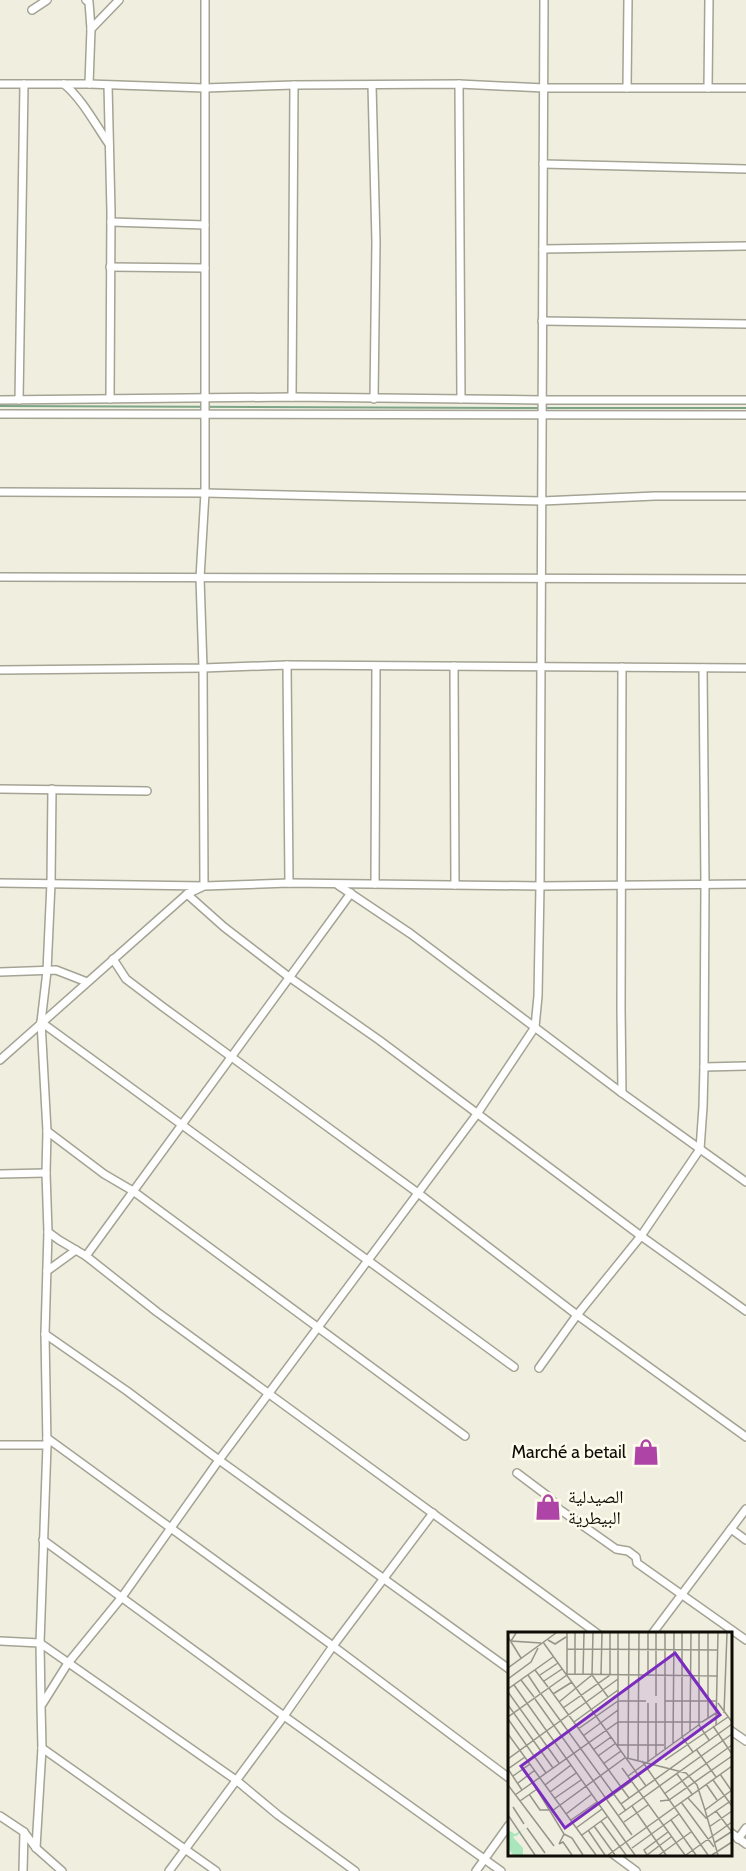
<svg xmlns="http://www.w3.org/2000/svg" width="746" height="1871" font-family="Cabin,'Noto Naskh Arabic',sans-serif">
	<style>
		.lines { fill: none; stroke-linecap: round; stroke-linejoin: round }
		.stream { stroke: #7ba586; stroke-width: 2 }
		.street-casing { stroke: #a4a394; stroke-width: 10 }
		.street { stroke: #fff; stroke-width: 7 }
		.labels { text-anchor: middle; stroke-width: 5; stroke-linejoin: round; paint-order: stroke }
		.poi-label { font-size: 18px; fill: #0d0c07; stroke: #fdfcec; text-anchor: end }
		.inset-road { fill: none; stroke: #959489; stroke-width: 1.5 }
		.view { fill: #7b2cbf; fill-opacity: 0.15; stroke: #7b2cbf; stroke-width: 3 }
		.inset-edge { fill: none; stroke: #0d0c07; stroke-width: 3 }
	</style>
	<rect width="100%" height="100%" fill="#f0eedf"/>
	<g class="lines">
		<g class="stream">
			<path d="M0,406L539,408"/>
			<path d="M545,408H746"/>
		</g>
		<defs>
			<g id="street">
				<path d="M86,0L89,2L91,29"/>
				<path d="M32,10L47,0"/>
				<path d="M0,84H89L205,88L294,85L459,84L544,88H746"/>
				<path d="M64,84C83,100 95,124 109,144"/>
				<path d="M89,84L91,29L119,0"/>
				<path d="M459,84L461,399"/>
				<path d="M108,85L111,212L110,399"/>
				<path d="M372,85L376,242L374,399"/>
				<path d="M627,88L628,0"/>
				<path d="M708,88L709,0"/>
				<path d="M543,164L746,169"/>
				<path d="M111,222L205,225"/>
				<path d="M543,249L746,246"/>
				<path d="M110,267L205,268"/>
				<path d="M542,321L746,324"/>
				<path d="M292,397L294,85"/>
				<path d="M0,400L292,397L542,400H746"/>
				<path d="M19,400L24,84"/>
				<path d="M0,414L746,415"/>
				<path d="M0,492L205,493L542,501L655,496H746"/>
				<path d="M0,577L746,579"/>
				<path d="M287,665L289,883"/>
				<path d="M454,666L455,885"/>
				<path d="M622,667L621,1008L622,1093"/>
				<path d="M0,670L203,668L287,665L746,668"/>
				<path d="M0,789L147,791"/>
				<path d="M0,883L204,886L289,883L540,886L746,884"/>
				<path d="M375,884L376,667"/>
				<path d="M338,885L411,934L622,1093L746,1182"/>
				<path d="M204,886L203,668L200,578L205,493V0"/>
				<path d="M187,894L224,927L289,977L379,1040L641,1236L746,1311"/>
				<path d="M113,959L126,979L163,1007L418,1193L577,1315L746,1437"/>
				<path d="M0,972L56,970L87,982"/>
				<path d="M41,1022L514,1367"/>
				<path d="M0,1060L187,894L202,887"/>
				<path d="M704,1067L746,1066"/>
				<path d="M47,1131L104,1174L133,1191L465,1436"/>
				<path d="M0,1174L46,1173"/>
				<path d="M48,1232L59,1240L86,1256L157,1312L598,1634"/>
				<path d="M86,1256L351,893"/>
				<path d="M47,1271L76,1250"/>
				<path d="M45,1334L127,1391L219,1460L509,1669"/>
				<path d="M539,1368L577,1315L641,1236L700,1149L703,1107L704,1067L705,884L703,668"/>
				<path d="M47,1438L333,1646L509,1778"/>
				<path d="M0,1445H47"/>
				<path d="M517,1473L549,1497L559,1509L599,1537L616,1549L628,1551L636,1557L637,1563L746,1640"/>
				<path d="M731,1529L746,1540"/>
				<path d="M43,1540L284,1716L501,1871"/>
				<path d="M652,1634L746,1509"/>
				<path d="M0,1641L40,1643L236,1780L278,1815L355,1871"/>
				<path d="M41,1704L40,1643L47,1445L45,1334L48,1232L46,1173L47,1131L41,1022L47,971L51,883L52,789"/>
				<path d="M730,1730L746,1741"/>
				<path d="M42,1748L216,1871"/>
				<path d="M0,1816L24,1832L36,1848L62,1871"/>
				<path d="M730,1832L746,1844"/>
				<path d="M738,1839L746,1828"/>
				<path d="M36,1848L42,1748L41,1706L68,1663L122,1597L219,1460L477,1114L535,1027L538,996L540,886L544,0"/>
				<path d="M613,1854L636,1871"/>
				<path d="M23,1871L24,1832"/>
				<path d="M169,1871L284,1716L333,1646L433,1513"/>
				<path d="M476,1871L509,1825"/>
			</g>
		</defs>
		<use href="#street" class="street-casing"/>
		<use href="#street" class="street"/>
	</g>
	<defs>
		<symbol id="shop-bare" viewBox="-9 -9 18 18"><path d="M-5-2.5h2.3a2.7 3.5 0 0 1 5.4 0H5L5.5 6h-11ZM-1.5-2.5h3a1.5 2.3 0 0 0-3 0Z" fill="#ae44a5" stroke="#fdfcec" stroke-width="2.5" paint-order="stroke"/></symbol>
	</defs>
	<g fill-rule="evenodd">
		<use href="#shop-bare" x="627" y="1433" width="38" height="38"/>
		<use href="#shop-bare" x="529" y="1488" width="38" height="38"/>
	</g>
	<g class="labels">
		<g class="poi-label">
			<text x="626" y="1458">Marché a betail</text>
			<text x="568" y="1503" text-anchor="start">الصيدلية<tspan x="568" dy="21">البيطرية</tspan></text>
		</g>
	</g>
	<g transform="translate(508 1632)">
		<rect width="224" height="224" fill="#f0eedf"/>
		<path d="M25,192L13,199L10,203L5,205L15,216V223H5L0,216V198L7,202Z" fill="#aae6bc"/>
		<path class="inset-road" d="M8,1L3,9L33,11M59,1V42M85,1L84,43L100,65M191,1V93L201,108M0,5L13,26M40,8L47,12L58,5M35,10L138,154M59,17L210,18M0,36L48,1M27,38L40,55M59,42L210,44M20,43L32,61M32,43L50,31M67,43V1M75,43L76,1M93,43L94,1M140,43V1M0,47L23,30L30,16M13,48L26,65M36,49L54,37M6,53L127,223M41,56L121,166M68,56L84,43M0,57L45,25M0,60L51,131M33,62L113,172M45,62L64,50M148,64V1M27,67L124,203M157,69H209M51,70L68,56M210,71L224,90M0,73L45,136M55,76L102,43V1M216,81L219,1M0,85L59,43M200,86V1M0,87L38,141M66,90L110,58M208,93L210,1M205,94L224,122M70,97L110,69H138M182,99L183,1M0,102L88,223M75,104L110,78M174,105V1M174,105L185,120M165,112L166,1M110,113H156M110,114V1M188,117L208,145M85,118L103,105M157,118V1M90,124L108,111M148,124V71M119,126L178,141L189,153L197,178M120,126L121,1M0,127L110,47M157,128L220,85M130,129L131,1M134,129L200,223M140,130V71M95,132L113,119M114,136L177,223M169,142L184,162M212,142L223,158M5,144L22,132M120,144L192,92M205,148L224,174M10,151L27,138M25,151L56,202L51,212M198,152L209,168M0,153L46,214M37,153L63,133M14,158L0,137L17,125M42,160L68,141M21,162L32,178H42M156,162L224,113M7,163L110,90H194L208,81M47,166L73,148M180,166L198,186L224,168M99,167L124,149M12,169L29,157M152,169L161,168L224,124M173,170L206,215M124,174L158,223M5,175L16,192M44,179L118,125M118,179L113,172L224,92M208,179L224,200M58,182L84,162M0,183L27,223M111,183L224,102M63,188L89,170M163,188L188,223M93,189L118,223M116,190L140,173M86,194L107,223M201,195L224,179M19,196L37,221M68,196L94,177M80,198L97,223M160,200L136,218L139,223L163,205M56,202L64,206L75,223M74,203L100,184M206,211L223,200M51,212L55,210L64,223M124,216L171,182M100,223L224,134M151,223L183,200M178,223L224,190M204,223L224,210M210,223L197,178L224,158"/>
		<path class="view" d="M167,21L212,83L57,196L13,134Z"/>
		<rect width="224" height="224" class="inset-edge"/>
	</g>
</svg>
